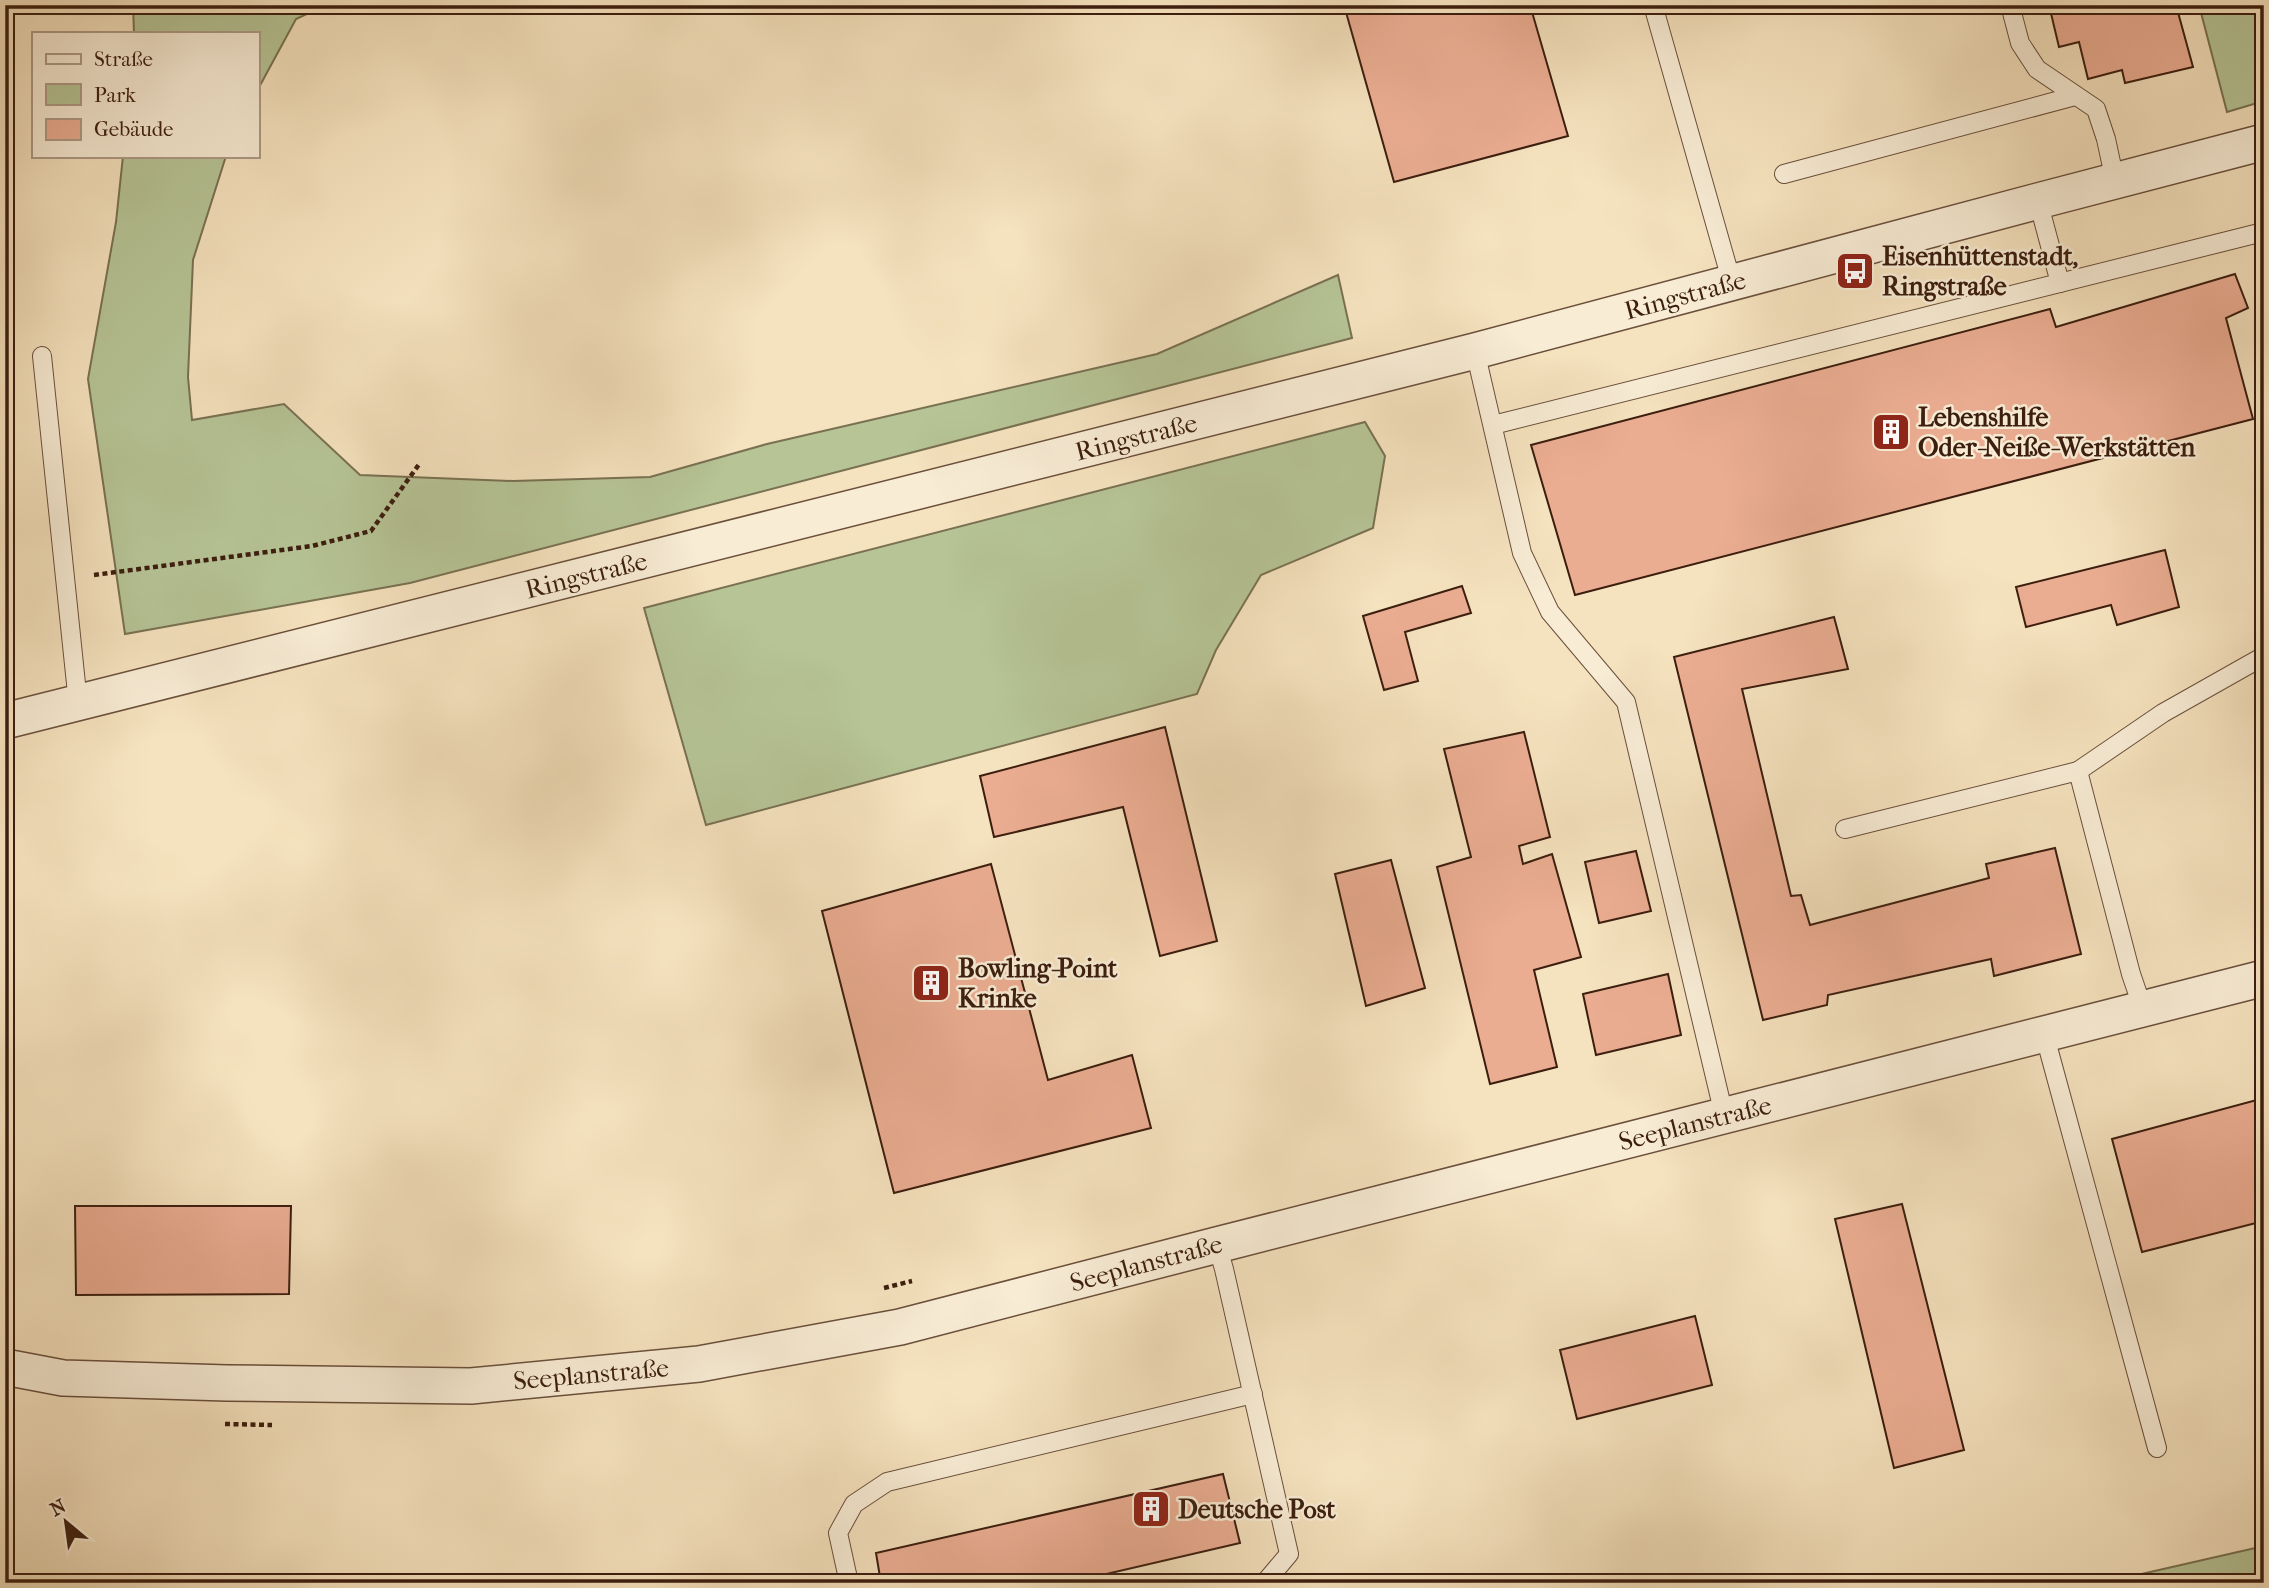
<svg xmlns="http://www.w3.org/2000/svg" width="2269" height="1588" font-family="'IM FELL French Canon',serif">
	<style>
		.green { fill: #b6c496; stroke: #797152; stroke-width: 2 }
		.building { fill: #ebad92; stroke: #3c1e0f; stroke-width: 2 }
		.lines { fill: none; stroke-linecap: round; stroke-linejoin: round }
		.service-casing { stroke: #6a4f3b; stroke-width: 20 }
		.minor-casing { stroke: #6a4f3b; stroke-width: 38 }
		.path { stroke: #3c1e0f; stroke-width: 4.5; stroke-dasharray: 5 3.5; stroke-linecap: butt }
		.service { stroke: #f8ecd5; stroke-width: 18 }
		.minor { stroke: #f8ecd5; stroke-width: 35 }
		.labels { text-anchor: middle; stroke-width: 5; stroke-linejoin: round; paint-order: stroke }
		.poi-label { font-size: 26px; font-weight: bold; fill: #3c1e0f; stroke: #f8ecd5; text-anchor: start }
		.street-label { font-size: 26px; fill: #3c1e0f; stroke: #f8ecd5 }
	</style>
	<rect width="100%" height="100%" fill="#f5e2be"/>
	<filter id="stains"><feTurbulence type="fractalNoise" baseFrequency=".00286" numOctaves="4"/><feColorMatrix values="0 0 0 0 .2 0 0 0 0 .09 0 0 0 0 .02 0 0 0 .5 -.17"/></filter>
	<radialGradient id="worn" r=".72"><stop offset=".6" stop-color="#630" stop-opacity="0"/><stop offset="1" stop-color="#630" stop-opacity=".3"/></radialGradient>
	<g class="green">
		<path d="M133,5H326L296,19L257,91V33H134Z"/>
		<path d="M2199,5H2264V101L2227,112Z"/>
		<path d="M123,156H226L193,260L188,377L192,420L284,404L360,475L513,481L650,477L767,444L1157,354L1338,275L1352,338L410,583L125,634L88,379L116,222Z"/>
		<path d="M1365,422L1385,456L1373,528L1261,575L1216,650L1197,694L706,825L644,608Z"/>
		<path d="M2264,1546V1583H2102Z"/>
	</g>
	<g class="building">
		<path d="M1344,5H1530L1568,136L1394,182Z"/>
		<path d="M2049,5H2176L2193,67L2125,83L2122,70L2088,79L2079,42L2059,47Z"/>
		<path d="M2235,274L2248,308L2226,318L2253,419L1575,595L1531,445L2050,309L2056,327Z"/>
		<path d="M2165,550L2179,607L2117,625L2111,605L2026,627L2016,587Z"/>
		<path d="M1462,586L1471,613L1405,632L1418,681L1384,690L1363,616Z"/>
		<path d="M1834,617L1848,669L1742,689L1791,896L1801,895L1810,925L1989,878L1986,864L2055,848L2081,954L1994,976L1991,959L1828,995L1827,1005L1763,1020L1674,657Z"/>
		<path d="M1165,727L1217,941L1160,956L1123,807L994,837L980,776Z"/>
		<path d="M1524,732L1550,837L1519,846L1523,864L1552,854L1581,957L1534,970L1557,1067L1490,1084L1437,867L1471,857L1444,749Z"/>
		<path d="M1636,851L1651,911L1599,923L1585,862Z"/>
		<path d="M1391,860L1425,988L1366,1006L1335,874Z"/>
		<path d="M991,864L1048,1080L1132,1055L1151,1128L894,1193L822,911Z"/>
		<path d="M1668,974L1681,1035L1596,1055L1583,994Z"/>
		<path d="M2264,1098V1221L2142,1252L2112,1139Z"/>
		<path d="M1902,1204L1964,1450L1894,1468L1835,1219Z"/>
		<path d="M75,1206H291L289,1294L76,1295Z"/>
		<path d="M1695,1316L1712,1385L1577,1419L1560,1350Z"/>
		<path d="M1223,1474L1240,1543L1076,1581V1583H881L876,1553Z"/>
	</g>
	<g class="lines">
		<defs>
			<g id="service">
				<path d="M1653,5L1732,283"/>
				<path d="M2010,5L2020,43L2037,69L2096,109L2106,139L2115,181"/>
				<path d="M1784,174L2075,96"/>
				<path d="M2038,201L2060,283"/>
				<path d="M1475,351L1522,553L1550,612L1626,702L1724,1115"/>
				<path d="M42,356L78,703"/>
				<path d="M1493,425L2259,233"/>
				<path d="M2078,771L2163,713L2264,656"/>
				<path d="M1845,829L2078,771L2131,974L2143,1009"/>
				<path d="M2044,1033L2157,1448"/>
				<path d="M1217,1245L1224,1269L1289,1554L1267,1580L1262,1583"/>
				<path d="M849,1583L838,1533L854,1504L887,1482L1253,1394"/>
			</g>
			<g id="minor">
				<path d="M5,721L1475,351L2038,201L2264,142"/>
				<path d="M5,1367L63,1378L227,1383L471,1386L699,1364L900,1327L1217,1245L2264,978"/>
			</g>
		</defs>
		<use href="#service" class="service-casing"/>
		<use href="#minor" class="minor-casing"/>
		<g class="path">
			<path d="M94,575L312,546L371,531L420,463"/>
			<path d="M884,1288L912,1281"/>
			<path d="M225,1424L272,1425"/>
		</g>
		<use href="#service" class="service"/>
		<use href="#minor" class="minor"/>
	</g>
	<defs>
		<symbol id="bus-square" viewBox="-11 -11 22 22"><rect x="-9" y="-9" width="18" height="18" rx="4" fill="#8f2418" stroke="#f8ecd5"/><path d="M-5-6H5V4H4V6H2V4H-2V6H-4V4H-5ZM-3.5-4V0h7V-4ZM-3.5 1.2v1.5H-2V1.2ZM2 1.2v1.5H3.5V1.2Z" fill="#fff"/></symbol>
		<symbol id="building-square" viewBox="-11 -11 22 22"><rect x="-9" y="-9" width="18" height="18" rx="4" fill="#8f2418" stroke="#f8ecd5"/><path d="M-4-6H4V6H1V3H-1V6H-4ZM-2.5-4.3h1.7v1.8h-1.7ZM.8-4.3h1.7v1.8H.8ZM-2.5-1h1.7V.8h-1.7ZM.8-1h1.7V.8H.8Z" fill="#fff"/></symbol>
	</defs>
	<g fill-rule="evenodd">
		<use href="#bus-square" x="1833" y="249" width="44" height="44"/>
		<use href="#building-square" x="1869" y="410" width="44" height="44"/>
		<use href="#building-square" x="909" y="961" width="44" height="44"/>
		<use href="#building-square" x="1129" y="1487" width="44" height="44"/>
	</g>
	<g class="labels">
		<g class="poi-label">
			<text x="1882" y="265">Eisenhüttenstadt,<tspan x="1882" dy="30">Ringstraße</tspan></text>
			<text x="1918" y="426">Lebenshilfe<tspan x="1918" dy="30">Oder-Neiße-Werkstätten</tspan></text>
			<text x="958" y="977">Bowling-Point<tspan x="958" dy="30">Krinke</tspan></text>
			<text x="1178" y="1518">Deutsche Post</text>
		</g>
		<g class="street-label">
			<text transform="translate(1685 295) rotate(-15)" y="9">Ringstraße</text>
			<text transform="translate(1136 437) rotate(-14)" y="9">Ringstraße</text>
			<text transform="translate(586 575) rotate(-14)" y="9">Ringstraße</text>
			<text transform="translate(1695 1123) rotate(-14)" y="9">Seeplanstraße</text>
			<text transform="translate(1146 1263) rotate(-15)" y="9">Seeplanstraße</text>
			<text transform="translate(591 1374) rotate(-5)" y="9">Seeplanstraße</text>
		</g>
	</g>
	<rect width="2269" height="1588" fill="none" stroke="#f5e2be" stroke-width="28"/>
	<rect x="7" y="7" width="2255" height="1574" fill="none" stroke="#3c1e0f" stroke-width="3.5"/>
	<rect x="14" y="14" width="2241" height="1560" fill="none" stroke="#3c1e0f" stroke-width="2"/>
	<rect x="32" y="32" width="228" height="126" fill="#f8ecd5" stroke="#ad9a86" stroke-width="2"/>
	<rect x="46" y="54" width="35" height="10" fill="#f8ecd5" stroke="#ad9a86" stroke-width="2"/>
	<text x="94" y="66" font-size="21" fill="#3c1e0f">Straße</text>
	<rect x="46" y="84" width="35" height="21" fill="#b6c496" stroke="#ad9a86" stroke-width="2"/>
	<text x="94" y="102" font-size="21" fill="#3c1e0f">Park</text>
	<rect x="46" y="119" width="35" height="21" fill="#ebad92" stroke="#ad9a86" stroke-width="2"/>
	<text x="94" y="136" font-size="21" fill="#3c1e0f">Gebäude</text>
	<g transform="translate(66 1522) rotate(331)" stroke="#f8ecd5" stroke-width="5" paint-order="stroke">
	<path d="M0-5L12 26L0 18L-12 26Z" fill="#3c1e0f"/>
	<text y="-10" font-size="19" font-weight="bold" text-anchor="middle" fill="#3c1e0f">N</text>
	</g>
	<rect width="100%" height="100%" filter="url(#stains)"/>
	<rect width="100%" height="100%" fill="url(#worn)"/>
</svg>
